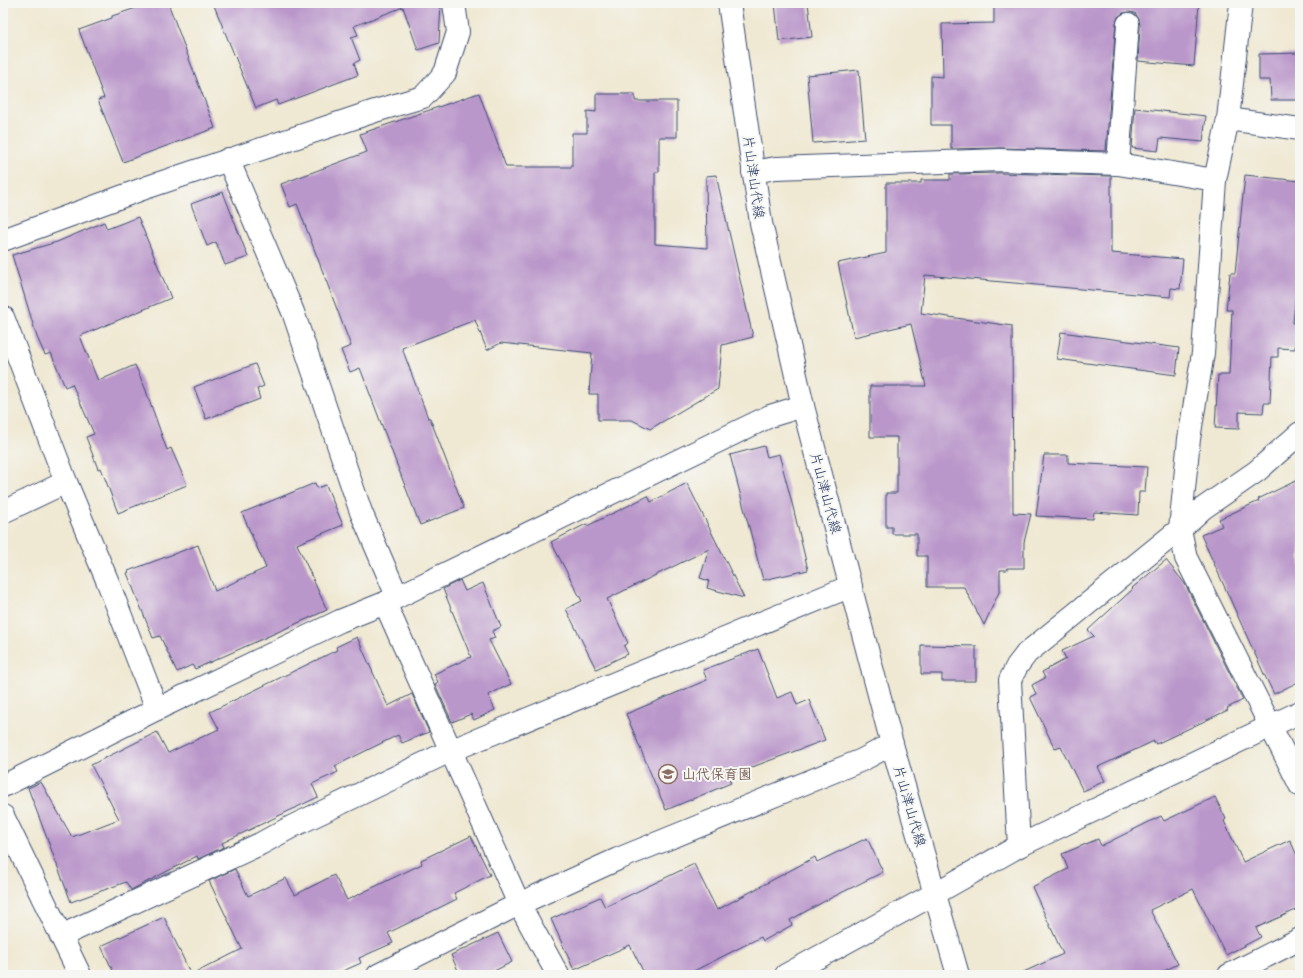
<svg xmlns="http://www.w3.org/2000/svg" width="1303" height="978" font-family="Sriracha,'Klee One',sans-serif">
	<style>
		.building { fill: #ba97ca }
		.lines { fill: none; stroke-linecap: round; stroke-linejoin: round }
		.minor-casing { stroke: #3b4b6f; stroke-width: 24 }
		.major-casing { stroke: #3b4b6f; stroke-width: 24 }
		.minor { stroke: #fff; stroke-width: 22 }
		.major { stroke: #fff; stroke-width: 22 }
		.labels { text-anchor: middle; stroke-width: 4; stroke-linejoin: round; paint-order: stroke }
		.street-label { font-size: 14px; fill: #1b2f5e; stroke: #f6f6f2 }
		.education-label { font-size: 14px; font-weight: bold; fill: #785e54; stroke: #f6f6f2; text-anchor: start }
	</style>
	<rect width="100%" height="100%" fill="#f6f6f2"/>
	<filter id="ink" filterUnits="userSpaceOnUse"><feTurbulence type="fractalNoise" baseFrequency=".025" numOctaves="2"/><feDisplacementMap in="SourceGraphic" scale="8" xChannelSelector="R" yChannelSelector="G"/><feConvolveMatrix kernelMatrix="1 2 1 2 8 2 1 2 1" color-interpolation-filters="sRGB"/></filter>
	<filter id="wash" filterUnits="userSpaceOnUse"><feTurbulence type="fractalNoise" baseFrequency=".012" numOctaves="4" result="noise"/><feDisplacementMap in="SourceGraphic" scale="16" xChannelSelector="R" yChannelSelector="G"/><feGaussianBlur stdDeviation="0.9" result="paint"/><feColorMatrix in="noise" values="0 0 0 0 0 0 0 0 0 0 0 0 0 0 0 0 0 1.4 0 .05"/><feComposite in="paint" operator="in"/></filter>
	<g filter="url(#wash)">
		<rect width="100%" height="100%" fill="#efe8d2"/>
		<g id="blocks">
			<g class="building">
				<path d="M151,3H168L215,128L123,162L98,100L104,98L79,30L112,18V16Z"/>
				<path d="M213,3H441L439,43L418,50L403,7L354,26L358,35L351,37L360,60L354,63L358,75L278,105L276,100L256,108Z"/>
				<path d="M775,3H808L812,37L779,41Z"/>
				<path d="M994,3H1199L1194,66L1138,61L1140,25L1139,19L1135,13L1129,12L1123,13L1118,17L1116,23L1106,151L1000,148L951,149V125H931V76L943,77L942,24L994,23Z"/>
				<path d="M1300,53V100H1271L1270,80H1259V54Z"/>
				<path d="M859,70L865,139L813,143L807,75Z"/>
				<path d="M479,93L506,167H572V133H587V111L596,112V94H635V101H677V137H659V172H655V244L707,248L706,176L716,175L753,337L722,345L718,389L650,429L632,420H598V394H589L592,353L501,343L487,350L475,320L402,348L428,418H430L464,508L420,525L360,368L350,372L341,350L351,346L297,204L290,207L281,184L367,152L360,134Z"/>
				<path d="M1135,108L1206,116L1203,142L1160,138L1158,151L1132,148Z"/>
				<path d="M1000,173L1111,176V253L1183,259L1180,289L1171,288L1170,297L925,275L921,313L1012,326L1013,513L1031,514L1024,542V568H1007V570H1000V590L984,625L964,587H927V556H917V534H892V527H886V493H897V437H870V386H926L911,324L854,337L838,263L886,253V183H921V180H950V174Z"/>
				<path d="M1245,175L1300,181V271H1298L1293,323H1296L1295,349L1278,348V357H1272L1270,403H1264L1263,413L1239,412V429L1215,428L1218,375H1229L1232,310H1226L1230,273H1235Z"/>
				<path d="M223,192L248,257L225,265L216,242L207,246L191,204Z"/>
				<path d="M138,217L171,298L80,336L98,381L135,365L145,388L167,450L171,448L187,485L118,513L101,468L98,469L86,437L94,434L72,384L65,387L51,353L45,355L37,337L12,255L57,242L104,222L107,229Z"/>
				<path d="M1061,332L1179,348L1176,375L1057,359Z"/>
				<path d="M255,364L264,386L257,389L260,399L206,419L194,387Z"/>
				<path d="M764,446L767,457L779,454L793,507L808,570L763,580L730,455Z"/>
				<path d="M1044,455H1068V463L1147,467L1145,492H1139L1138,515L1094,512L1093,519L1036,516Z"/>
				<path d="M1300,479V681L1274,694L1264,674L1201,535L1222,526L1219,519L1259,501L1258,499Z"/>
				<path d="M315,483L317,488L326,485L343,525L297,544L327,610L195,669L192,665L177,672L160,636L153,638L127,573L129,572L128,571L198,545L215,591L266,568L242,513Z"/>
				<path d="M687,483L744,598L707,588L709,581L700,578L709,549L607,599L628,643L624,646L628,654L596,669L566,609L582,601L551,542L586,524L587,526L648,496L651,502Z"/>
				<path d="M1166,560L1185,584L1243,700L1227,708L1228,710L1156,744L1154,741L1098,767L1105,781L1083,791L1061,747L1055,749L1030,697L1036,694L1032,685L1045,678L1042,672L1066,659L1062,651L1094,636L1088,630L1133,589L1132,588Z"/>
				<path d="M460,580L465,591L483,583L501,627L492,631L495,638L489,640L511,684L488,695L495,710L474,720L471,714L452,722L435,684L438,682L434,674L471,657L443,589Z"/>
				<path d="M357,637L388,706L412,694L429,732L402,743L398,735L335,766L338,772L312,784L318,797L222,843L224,847L198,859L197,856L131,890L126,882L71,902L28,788L41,782L72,837L119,819L91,765L157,732L168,753L219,729L210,712L337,650L336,647Z"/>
				<path d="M921,645L976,646V681H942V674H921Z"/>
				<path d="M758,649L777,698L792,692L797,705L809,700L825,740L728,776L731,783L666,810L626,714L707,680L703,670Z"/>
				<path d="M1215,797L1226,819L1224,821L1243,862L1290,840L1300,862V908L1256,928L1261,937L1226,955L1193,889L1150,910L1178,964L1156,975H1017L1063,954L1032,887L1068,869L1062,854L1098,839L1101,846L1161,816L1164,821Z"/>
				<path d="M471,836L490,875L454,893L457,899L388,933L393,943L359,958L361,963L334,975H115L101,946L164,917L191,975L242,949L209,881L235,869L248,896L286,878L295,895L334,875L347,900L422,864L421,860Z"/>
				<path d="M867,838L883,872L825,901L790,920L792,925L763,941L761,937L686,975H645L630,945L574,970L551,919L600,897L605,907L694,864L717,910L815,857L817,862Z"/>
				<path d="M498,933L512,962L486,975H460L451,955Z"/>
			</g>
		</g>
	</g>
	<g filter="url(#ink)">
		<use href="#blocks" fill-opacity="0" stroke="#3b4b6f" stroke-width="1"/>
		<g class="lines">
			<defs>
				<g id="minor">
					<path d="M1241,3L1228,119L1215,180L1203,353L1189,439L1180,529L1186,558L1300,785"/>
					<path d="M1228,119L1300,129"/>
					<path d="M228,159L293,312L361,512L397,596"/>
					<path d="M1118,164L1128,24"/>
					<path d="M753,172L776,168L1000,160L1118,164L1215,180"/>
					<path d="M3,240L148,187L375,111L423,97L445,73L458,32L454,3"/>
					<path d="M3,317L66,482L107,580L157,709"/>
					<path d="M3,512L66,482"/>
					<path d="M385,603L519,904L558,975"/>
					<path d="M3,786L157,709L340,621L385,603L770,416L803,406"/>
					<path d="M3,816L80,975"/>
					<path d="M1019,846L1010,680L1017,666L1027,653L1180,529L1202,509L1257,471L1300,433"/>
					<path d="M61,936L260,844L293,826L450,751L851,586"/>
					<path d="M378,975L519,904L618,859L862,760L892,744"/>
					<path d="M786,975L936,893L1019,846L1300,712"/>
					<path d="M1229,975L1300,939"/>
				</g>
				<path id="major" d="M729,3L761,223L803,406L892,744L958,975"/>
			</defs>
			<use href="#minor" class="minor-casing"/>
			<use href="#major" class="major-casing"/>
			<use href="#minor" class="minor"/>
			<use href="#major" class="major"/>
		</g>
	</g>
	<defs>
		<symbol id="school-ring" viewBox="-11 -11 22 22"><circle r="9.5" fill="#f6f6f2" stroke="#8d6e63" stroke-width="1.5"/><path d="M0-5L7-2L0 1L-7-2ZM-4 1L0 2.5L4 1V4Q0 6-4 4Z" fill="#8d6e63"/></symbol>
	</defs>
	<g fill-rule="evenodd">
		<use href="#school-ring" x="657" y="763" width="22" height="22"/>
	</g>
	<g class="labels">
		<g class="street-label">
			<text transform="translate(754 177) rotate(82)" y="5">片山津山代線</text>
			<text transform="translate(826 493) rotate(75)" y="5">片山津山代線</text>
			<text transform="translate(910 806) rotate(74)" y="5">片山津山代線</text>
		</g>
		<g class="education-label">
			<text x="682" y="779">山代保育園</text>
		</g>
	</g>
	<rect width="1303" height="978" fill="none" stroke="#f6f6f2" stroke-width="16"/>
</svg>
